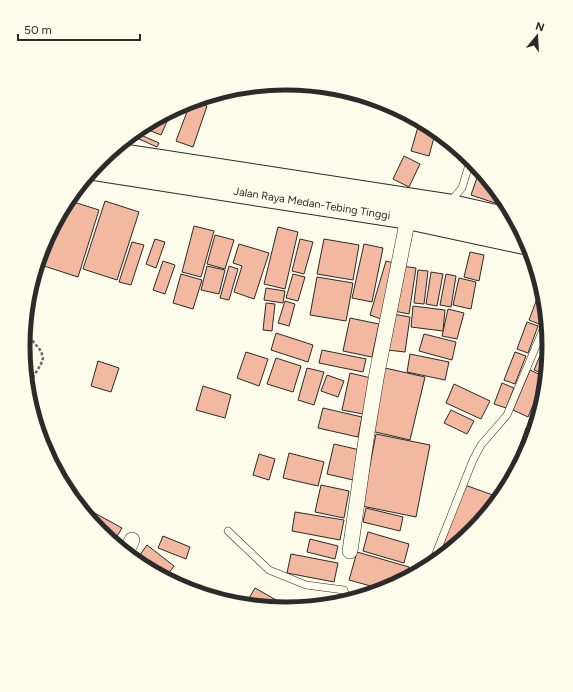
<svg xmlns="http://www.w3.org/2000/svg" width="573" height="692" font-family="Figtree,sans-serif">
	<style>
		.building { fill: #f2b8a0; stroke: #2b2b2b }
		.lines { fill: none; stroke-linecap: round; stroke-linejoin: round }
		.lane-casing { stroke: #2b2b2b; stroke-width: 8 }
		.street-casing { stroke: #2b2b2b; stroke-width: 16 }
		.highway-casing { stroke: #2b2b2b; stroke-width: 24 }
		.path { stroke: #6a6964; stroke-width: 2.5; stroke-dasharray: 3 2; stroke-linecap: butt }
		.lane { stroke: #fdfbea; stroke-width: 7 }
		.street { stroke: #fdfbea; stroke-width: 15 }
		.highway { stroke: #fdfbea; stroke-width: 22 }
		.labels { text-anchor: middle; stroke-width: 3; stroke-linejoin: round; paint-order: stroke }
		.street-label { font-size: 11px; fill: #2b2b2b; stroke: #fdfbea }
		.rim { fill: none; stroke: #2b2b2b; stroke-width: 5 }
	</style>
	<rect width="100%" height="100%" fill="#fdfbea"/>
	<g class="building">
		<path d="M191,101L207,106L193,147L176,141Z"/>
		<path d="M172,110L161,135L141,127Z"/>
		<path d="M420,120L436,130L429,156L411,151Z"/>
		<path d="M134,132L159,143L157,147L130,135Z"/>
		<path d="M404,156L420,164L409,187L393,179Z"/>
		<path d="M472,159L477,164L474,173L469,171Z"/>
		<path d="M480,169L501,194L498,204L471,195Z"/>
		<path d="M67,200L99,210L78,277L44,266L60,214Z"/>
		<path d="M105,201L139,212L117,280L83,269Z"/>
		<path d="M194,226L214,231L201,277L182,272Z"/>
		<path d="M278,227L298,232L285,289L264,284Z"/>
		<path d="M215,235L234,240L225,269L207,264Z"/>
		<path d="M155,239L165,242L156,268L146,264Z"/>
		<path d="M300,239L313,242L304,274L292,271Z"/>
		<path d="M324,239L359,245L353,280L317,274Z"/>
		<path d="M132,242L144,245L131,285L119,282Z"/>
		<path d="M239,244L269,253L254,299L234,292L242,266L233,263Z"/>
		<path d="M364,244L383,248L372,302L352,298Z"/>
		<path d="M470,252L484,255L479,281L464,277Z"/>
		<path d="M163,261L175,265L165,294L153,290Z"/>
		<path d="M386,261L397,264L381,319L370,315Z"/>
		<path d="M207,266L225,270L219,294L201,290Z"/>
		<path d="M229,266L238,269L229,300L220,298Z"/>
		<path d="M401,266L416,268L409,314L394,311Z"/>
		<path d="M418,270L428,271L424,304L414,303Z"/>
		<path d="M431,272L443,274L437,306L426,304Z"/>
		<path d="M181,274L202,280L193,309L173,303Z"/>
		<path d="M293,274L305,277L298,301L286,298Z"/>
		<path d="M446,274L456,276L451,307L440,305Z"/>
		<path d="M317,277L353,283L346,321L310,315Z"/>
		<path d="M459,278L476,282L471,309L453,305Z"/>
		<path d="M542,285L545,295L546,306L539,324L529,320Z"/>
		<path d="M266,288L285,291L283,303L264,300Z"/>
		<path d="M285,301L295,304L289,326L278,323Z"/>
		<path d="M266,303L275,304L272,331L263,330Z"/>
		<path d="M413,306L445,310L443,331L411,327Z"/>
		<path d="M448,309L464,313L457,339L442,336Z"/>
		<path d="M393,314L410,317L405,352L387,350Z"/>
		<path d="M350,318L379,324L372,357L343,351Z"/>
		<path d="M527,322L538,326L528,353L517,349Z"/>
		<path d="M276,333L313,345L308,362L271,350Z"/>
		<path d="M424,334L456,342L452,360L419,351Z"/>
		<path d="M548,337H549L550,346L547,375L534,370Z"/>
		<path d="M322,350L366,359L363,372L319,363Z"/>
		<path d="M246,352L268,359L259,386L237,378Z"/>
		<path d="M515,352L526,356L515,384L504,380Z"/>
		<path d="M410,354L449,362L445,380L407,372Z"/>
		<path d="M276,358L301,366L293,392L267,384Z"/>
		<path d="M98,361L119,368L111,392L91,386Z"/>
		<path d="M307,368L324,372L314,405L298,400Z"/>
		<path d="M385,368L425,377L410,440L371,431Z"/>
		<path d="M530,370L545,377L528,417L513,410Z"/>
		<path d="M350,373L371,378L363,414L342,410Z"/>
		<path d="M327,375L344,381L338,397L321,391Z"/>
		<path d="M502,383L514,388L506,408L494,404Z"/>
		<path d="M454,384L490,401L481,419L446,403Z"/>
		<path d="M203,386L231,395L225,418L196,410Z"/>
		<path d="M29,400L39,406L34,416Z"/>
		<path d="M539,402L543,403L535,429L530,427Z"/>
		<path d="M323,408L362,417L358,437L318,428Z"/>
		<path d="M451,410L474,421L467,434L444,423Z"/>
		<path d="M526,428L535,431L530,447L526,454L518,451Z"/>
		<path d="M376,434L430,445L416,517L362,506Z"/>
		<path d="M334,444L360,450L353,480L327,474Z"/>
		<path d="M289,453L324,462L318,486L283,478Z"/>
		<path d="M259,454L275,459L269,480L253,475Z"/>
		<path d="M321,485L349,491L344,518L315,512Z"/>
		<path d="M465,485L501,498L473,532L437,562Z"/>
		<path d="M366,508L403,517L400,531L363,522Z"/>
		<path d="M91,511L122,528L113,543L100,532L87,517Z"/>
		<path d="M295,512L344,520L340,540L292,531Z"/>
		<path d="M368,532L409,544L404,563L363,551Z"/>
		<path d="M163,536L190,547L186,559L158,548Z"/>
		<path d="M310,539L338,546L335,559L307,552Z"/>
		<path d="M147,545L174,566L166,577L139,556Z"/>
		<path d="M357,552L409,567L406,580L385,590L349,580Z"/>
		<path d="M291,554L338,563L334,582L287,573Z"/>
		<path d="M255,588L292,609H286L245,605Z"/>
	</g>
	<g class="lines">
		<defs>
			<g id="lane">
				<path d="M450,202L462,188L471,158"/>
				<path d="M228,531L269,570L306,585L344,590L346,597L350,601"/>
				<path d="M431,566L473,460L481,445L507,415L547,320"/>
			</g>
			<g id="street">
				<path d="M350,551L367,433L377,373L408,218"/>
				<path d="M126,553L132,540"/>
			</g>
			<g id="highway">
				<path d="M109,153L447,205L517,221"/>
				<path d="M93,169L408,218L529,244"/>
			</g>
		</defs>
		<use href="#lane" class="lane-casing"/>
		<use href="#street" class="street-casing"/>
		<use href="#highway" class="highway-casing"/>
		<g class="path">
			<path d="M27,308L37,266"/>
			<path d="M25,328L26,333L41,351L43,358L41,364L27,387"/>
		</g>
		<use href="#lane" class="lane"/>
		<use href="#street" class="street"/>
		<use href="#highway" class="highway"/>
	</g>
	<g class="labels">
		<g class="street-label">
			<text transform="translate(312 203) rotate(9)" y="4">Jalan Raya Medan-Tebing Tinggi</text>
		</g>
	</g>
	<path d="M0 0H573V692H0ZM30 346a256 256 0 1 1 512 0a256 256 0 1 1-512 0Z" fill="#fdfbea" fill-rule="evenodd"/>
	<path class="rim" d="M30 346a256 256 0 1 1 512 0a256 256 0 1 1-512 0Z"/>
	<g transform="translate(537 36) rotate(18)" stroke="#fdfbea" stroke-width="3" paint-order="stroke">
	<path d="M0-3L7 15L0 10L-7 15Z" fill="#2b2b2b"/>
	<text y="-6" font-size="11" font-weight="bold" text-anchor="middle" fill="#2b2b2b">N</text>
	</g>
	<path d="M18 34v6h122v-6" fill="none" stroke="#2b2b2b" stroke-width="2"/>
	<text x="24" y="34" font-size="12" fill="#2b2b2b" stroke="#fdfbea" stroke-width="3" paint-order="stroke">50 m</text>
</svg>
